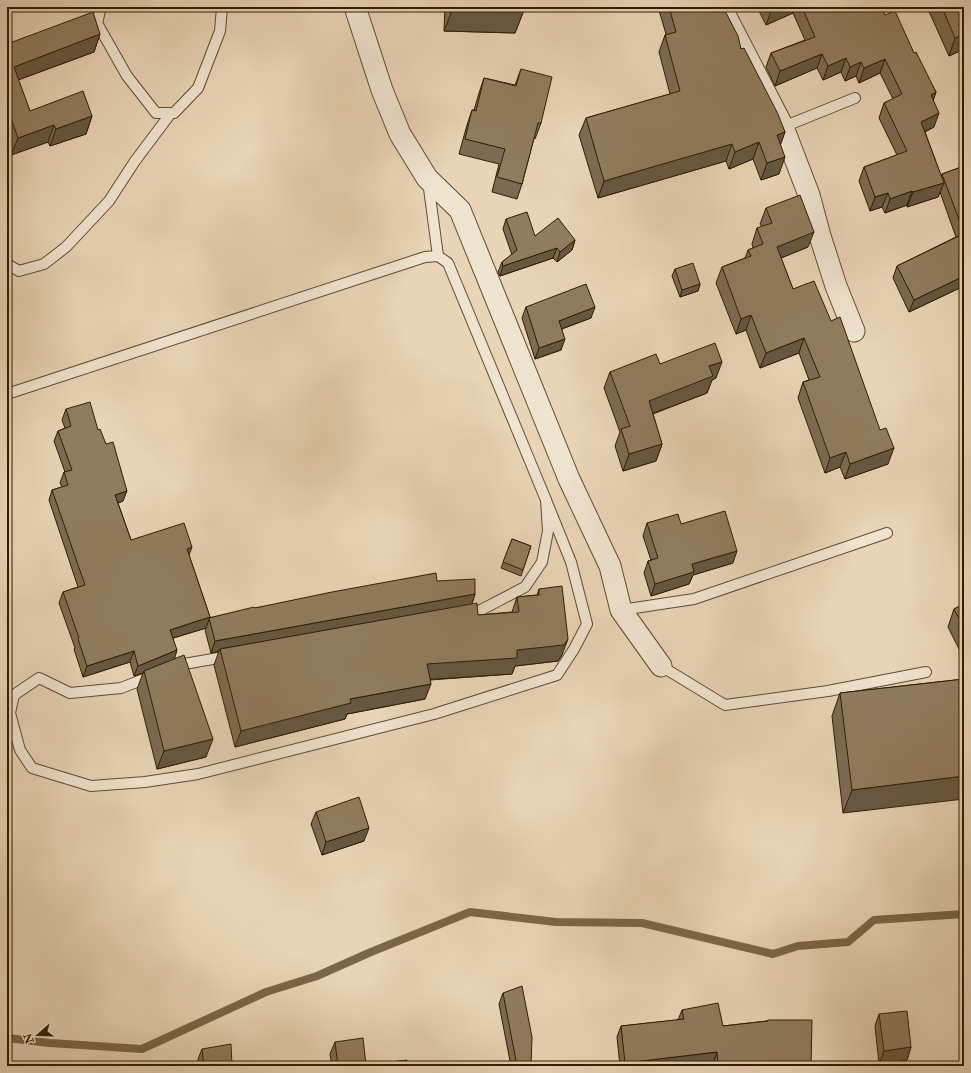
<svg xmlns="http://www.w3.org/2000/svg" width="971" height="1073" font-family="'IM FELL Double Pica',serif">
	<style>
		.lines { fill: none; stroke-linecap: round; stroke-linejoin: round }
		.stream { stroke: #7a6648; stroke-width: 8 }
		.service-casing { stroke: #5f4b2e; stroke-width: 12 }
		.minor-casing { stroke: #5f4b2e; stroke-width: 23 }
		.service { stroke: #f0e3d0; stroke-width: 10 }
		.minor { stroke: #f0e3d0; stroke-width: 21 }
		.wall { fill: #7c6b52; stroke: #311d00 }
		.shaded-wall { fill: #655742; stroke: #311d00 }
		.building { fill: #907c5f; stroke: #311d00 }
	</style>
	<rect width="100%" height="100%" fill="#e8d4b6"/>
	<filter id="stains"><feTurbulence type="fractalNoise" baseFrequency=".005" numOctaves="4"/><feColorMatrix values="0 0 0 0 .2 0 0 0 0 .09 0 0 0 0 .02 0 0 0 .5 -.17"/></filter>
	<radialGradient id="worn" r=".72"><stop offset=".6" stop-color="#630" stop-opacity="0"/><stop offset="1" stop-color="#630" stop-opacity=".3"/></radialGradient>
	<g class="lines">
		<path class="stream" d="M7,1038L50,1043L142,1049L266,992L317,976L371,952L470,912L556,922L642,923L773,954L798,946L848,942L874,920L964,914"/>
		<defs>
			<g id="service">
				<path d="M101,7L97,23L127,76L156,113H174L198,88L220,31L222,7"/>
				<path d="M783,127L855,98"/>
				<path d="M428,181L438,256"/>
				<path d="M7,264L19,271L44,264L66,247L109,201L135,161L171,113"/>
				<path d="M7,394L425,257L438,256L448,263L546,500L548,531L542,562L525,587L479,611L466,613"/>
				<path d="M621,610L694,599L887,533"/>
				<path d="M661,666L725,705L828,691L926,672"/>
				<path d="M175,667L184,664L230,656"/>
				<path d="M152,676L121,688L70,693L39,678L14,695L10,713L20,750L32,768L91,786L145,782L198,774L434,714L557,675L574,649L587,624L571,562L546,500"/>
			</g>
			<g id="minor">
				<path d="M355,7L382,90L400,134L427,178L460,210L569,479L610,566L621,610L661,666"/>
				<path d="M721,7L783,127L809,195L820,236L836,286L854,331"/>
			</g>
		</defs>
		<use href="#service" class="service-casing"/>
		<use href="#minor" class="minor-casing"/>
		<use href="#service" class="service"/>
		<use href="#minor" class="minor"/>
	</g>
	<g class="wall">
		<path d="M445,7H524V10L515,33L444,31Z"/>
		<path d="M658,7H723L741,49L785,132L780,144L779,174L761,180L753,159L729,169L726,161L598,198L579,135L586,118L670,94L659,52L665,35L666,34Z"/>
		<path d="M757,7H838L840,11L885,15L914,53L936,92L933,100L934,127L925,132L941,176L942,174L964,166V286L909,312L893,278L897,266L956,237L940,192L938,197L907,207V205L885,213L882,207L870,211L859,181L864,167L897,155L879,118L884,103L893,99L880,73L859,83L856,76L845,81L841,72L823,80L817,68L775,86L766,67L771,53L805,40L793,13L766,25Z"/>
		<path d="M927,7H964V49L949,56Z"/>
		<path d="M100,34L94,52L18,80L30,111L92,116L86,134L50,146L48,142L11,155L7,143V44Z"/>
		<path d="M521,69L541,123L535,139L534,138L522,184L517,199L492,192L499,164L459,154L467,125L472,110H474L479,93L484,78L515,85Z"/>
		<path d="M766,208L808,247L781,258L793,289L888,464L845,479L840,467L825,473L798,398L803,382L809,380L799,353L760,368L746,330L736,334L716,283L722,267L745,258L748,250L753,248L752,244L757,228L762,227L760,224Z"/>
		<path d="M506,219L535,236L575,240L572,250L557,262L553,258L500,276L498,272L502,262L512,255L503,229Z"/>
		<path d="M675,269L700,284L698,291L680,297L672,276Z"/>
		<path d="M526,307L591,318L562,329L561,350L535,359L522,318Z"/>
		<path d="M660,364L716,378L712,380L707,393L653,414L662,444L656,461L623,471L615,446L620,432L604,388L610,372Z"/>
		<path d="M66,409L98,430L123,501L118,503L131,540L189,555L210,617L209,618L255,608L437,581L475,594L472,604L478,615L512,612L517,597L537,595L539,589L562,655L558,661L515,666L512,674L430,680L425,699L347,714L345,719L235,747L214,665L219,651L211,653L205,630L206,628L173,638L174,659L206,757L157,769L137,689L143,673L134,676L130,662L83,677L74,649L75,648L59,603L63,592L78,587L49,500L52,490L62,487L60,483L64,472H65L54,441L58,431L65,428L62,420Z"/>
		<path d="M647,523L681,524L733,563L693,575L689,584L651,596L644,573L648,561L651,560L643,536Z"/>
		<path d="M512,539L531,546L521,576L501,568Z"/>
		<path d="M964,604V659L948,627L954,609Z"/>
		<path d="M964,679L843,813L832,716L840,693Z"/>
		<path d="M316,812L364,841L322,855L311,824Z"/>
		<path d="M503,993L531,1066H511L499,1004Z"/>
		<path d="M682,1010L723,1026L767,1021L768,1020L811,1066H713V1064L695,1066H620L617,1037L621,1026L678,1020Z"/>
		<path d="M879,1014L911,1047L907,1060L879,1064L875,1026Z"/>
		<path d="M335,1042L366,1065L407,1066H332L330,1054Z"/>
		<path d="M202,1049L232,1066H199L198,1059Z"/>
	</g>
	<g class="shaded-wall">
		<path d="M780,7H795L793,13L766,25L771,11Z"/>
		<path d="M453,8L524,10L515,33L444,31Z"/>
		<path d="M100,34L94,52L7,84L14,67Z"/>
		<path d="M964,34V49L949,56L955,38Z"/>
		<path d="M822,54L817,68L775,86L780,71Z"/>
		<path d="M846,58L841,72L823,80L828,66Z"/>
		<path d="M885,59L880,73L859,83L864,68Z"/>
		<path d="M861,62L856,76L845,81L850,67Z"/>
		<path d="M936,92L931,107V95Z"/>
		<path d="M939,113L934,127L916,136L921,122Z"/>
		<path d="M92,116L86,134L50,146L56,129Z"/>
		<path d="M12,121L7,134V123Z"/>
		<path d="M54,125L48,142L11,155L18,138Z"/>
		<path d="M785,132L779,149L777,135Z"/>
		<path d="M759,142L753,159L729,169L735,152Z"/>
		<path d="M732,144L726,161L598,198L604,181Z"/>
		<path d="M785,157L779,174L761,180L767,163Z"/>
		<path d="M944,183L938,197L907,207L913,192Z"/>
		<path d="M912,191L907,205L885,213L890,199Z"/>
		<path d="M888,193L882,207L870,211L875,197Z"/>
		<path d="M814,232L808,247L771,262L777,247Z"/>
		<path d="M575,240L572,250L557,262L560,252Z"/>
		<path d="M557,248L553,258L500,276L503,266Z"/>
		<path d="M964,276V286L909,312L914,300Z"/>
		<path d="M700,284L698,291L680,297L682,290Z"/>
		<path d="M595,307L591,318L555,331L559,321Z"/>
		<path d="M751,315L746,330L736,334L741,319Z"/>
		<path d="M804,338L799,353L760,368L766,353Z"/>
		<path d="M565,339L561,350L535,359L539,348Z"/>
		<path d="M722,362L716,378L712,380L707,393L643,417L649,401L709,366Z"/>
		<path d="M662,444L656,461L623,471L629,454Z"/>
		<path d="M894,448L888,464L845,479L850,464Z"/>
		<path d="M846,452L840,467L825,473L830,458Z"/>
		<path d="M127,491L123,501L111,506L115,495Z"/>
		<path d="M192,547L188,558L187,549Z"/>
		<path d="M737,551L733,563L693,575L689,584L651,596L655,584L692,564Z"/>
		<path d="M475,594L471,606L220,649L219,651L211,653L215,641Z"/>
		<path d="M210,617L206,628L167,640L170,630Z"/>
		<path d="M568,639L562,655L558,661L515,666L512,674L421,680L427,664L517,650Z"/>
		<path d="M177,650L174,661L144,671L143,673L134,676L138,666Z"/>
		<path d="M134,651L130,662L83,677L87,666Z"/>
		<path d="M431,684L425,699L347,714L345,719L235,747L241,731L350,699Z"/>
		<path d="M213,739L206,757L157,769L164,751Z"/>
		<path d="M964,776V799L843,813L852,790Z"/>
		<path d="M369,828L364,841L322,855L326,842Z"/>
		<path d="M911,1047L907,1060L879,1064L884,1051Z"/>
		<path d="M717,1052L713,1064L695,1066H624L625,1063Z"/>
	</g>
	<g class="building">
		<path d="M453,7H524V10L453,8Z"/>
		<path d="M669,7H723L738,36L741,49L744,48L778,114L785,132L777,135L785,157L767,163L759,142L735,152L732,144L604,181L586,118L680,91L665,35L676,32Z"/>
		<path d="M769,7H780L771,11Z"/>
		<path d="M802,7H838L840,11L848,7H882L885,15L895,11L914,53L916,52L936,92L931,95L939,113L921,122L944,183L913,192L912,191L890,199L888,193L875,197L864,167L907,151L884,103L902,94L885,59L864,68L861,62L850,67L846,58L828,66L822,54L780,71L771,53L815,37Z"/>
		<path d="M942,7H964V34L955,38Z"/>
		<path d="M93,12L100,34L14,67L30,111L83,91L92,116L56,129L54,125L18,138L12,121L7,123V44Z"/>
		<path d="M521,69L552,77L541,123H538L522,184L497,177L505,149L465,139L472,110L476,111L484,78L516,86Z"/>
		<path d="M964,166V233L942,174Z"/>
		<path d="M800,195L814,232L777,247L793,289L814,281L831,321L840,317L880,430L886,428L894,448L850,464L846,452L830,458L803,382L820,377L804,338L766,353L751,315L741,319L722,267L751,256L748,250L763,244L757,228L772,223L766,208Z"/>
		<path d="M527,212L535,236L558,218L575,240L560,252L557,248L503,266L502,262L517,250L506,219Z"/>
		<path d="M961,235L964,241V276L914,300L897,266Z"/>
		<path d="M693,263L700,284L682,290L675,269Z"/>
		<path d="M586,284L595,307L559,321L565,339L539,348L526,307Z"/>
		<path d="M715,343L722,362L709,366L713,376L649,401L662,444L629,454L621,429L630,426L610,372L656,354L660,364Z"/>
		<path d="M90,402L98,430L100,429L106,444L113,442L127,491L115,495L131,540L184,523L192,547L187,549L210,617L170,630L177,650L138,666L134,651L87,666L78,639L79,638L63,592L85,585L52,490L68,485L64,472L72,470L58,431L71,426L66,409Z"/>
		<path d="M725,511L737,551L692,564L694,572L655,584L648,561L658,558L647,523L678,514L681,524Z"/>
		<path d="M512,539L531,546L523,570L503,562Z"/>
		<path d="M436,573L437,581L475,579V594L215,641L209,618L254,607L255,608L332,592Z"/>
		<path d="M562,586L568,639L564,645L517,650V658L427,664L431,684L350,699L351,703L241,731L220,649L477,603L478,615L519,612L517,597L539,595V589Z"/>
		<path d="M964,604V628L954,609Z"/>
		<path d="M184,655L213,739L164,751L144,671Z"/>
		<path d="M964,679V776L852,790L840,693Z"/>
		<path d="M359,797L369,828L326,842L316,812Z"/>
		<path d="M522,986L532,1037L531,1066H517L503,993Z"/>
		<path d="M718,1003L723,1026L768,1021V1020H812L811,1066H718L717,1052L625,1063L621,1026L684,1019L682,1010Z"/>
		<path d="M907,1011L911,1047L884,1051L879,1014Z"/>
		<path d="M363,1038L366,1065L407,1060V1066H338L335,1042Z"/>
		<path d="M231,1044L232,1066H204L202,1049Z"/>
	</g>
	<rect width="971" height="1073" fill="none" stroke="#e8d4b6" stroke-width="24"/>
	<rect x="8" y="8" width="955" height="1057" fill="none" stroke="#311d00" stroke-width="2"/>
	<rect x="12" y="12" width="947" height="1049" fill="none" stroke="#311d00"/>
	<g transform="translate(38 1035) rotate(250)" stroke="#f0e3d0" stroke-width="3" paint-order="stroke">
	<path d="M0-3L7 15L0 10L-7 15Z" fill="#311d00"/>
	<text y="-6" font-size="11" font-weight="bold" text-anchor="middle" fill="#311d00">N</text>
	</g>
	<rect width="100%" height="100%" filter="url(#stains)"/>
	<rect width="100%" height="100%" fill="url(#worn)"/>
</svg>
